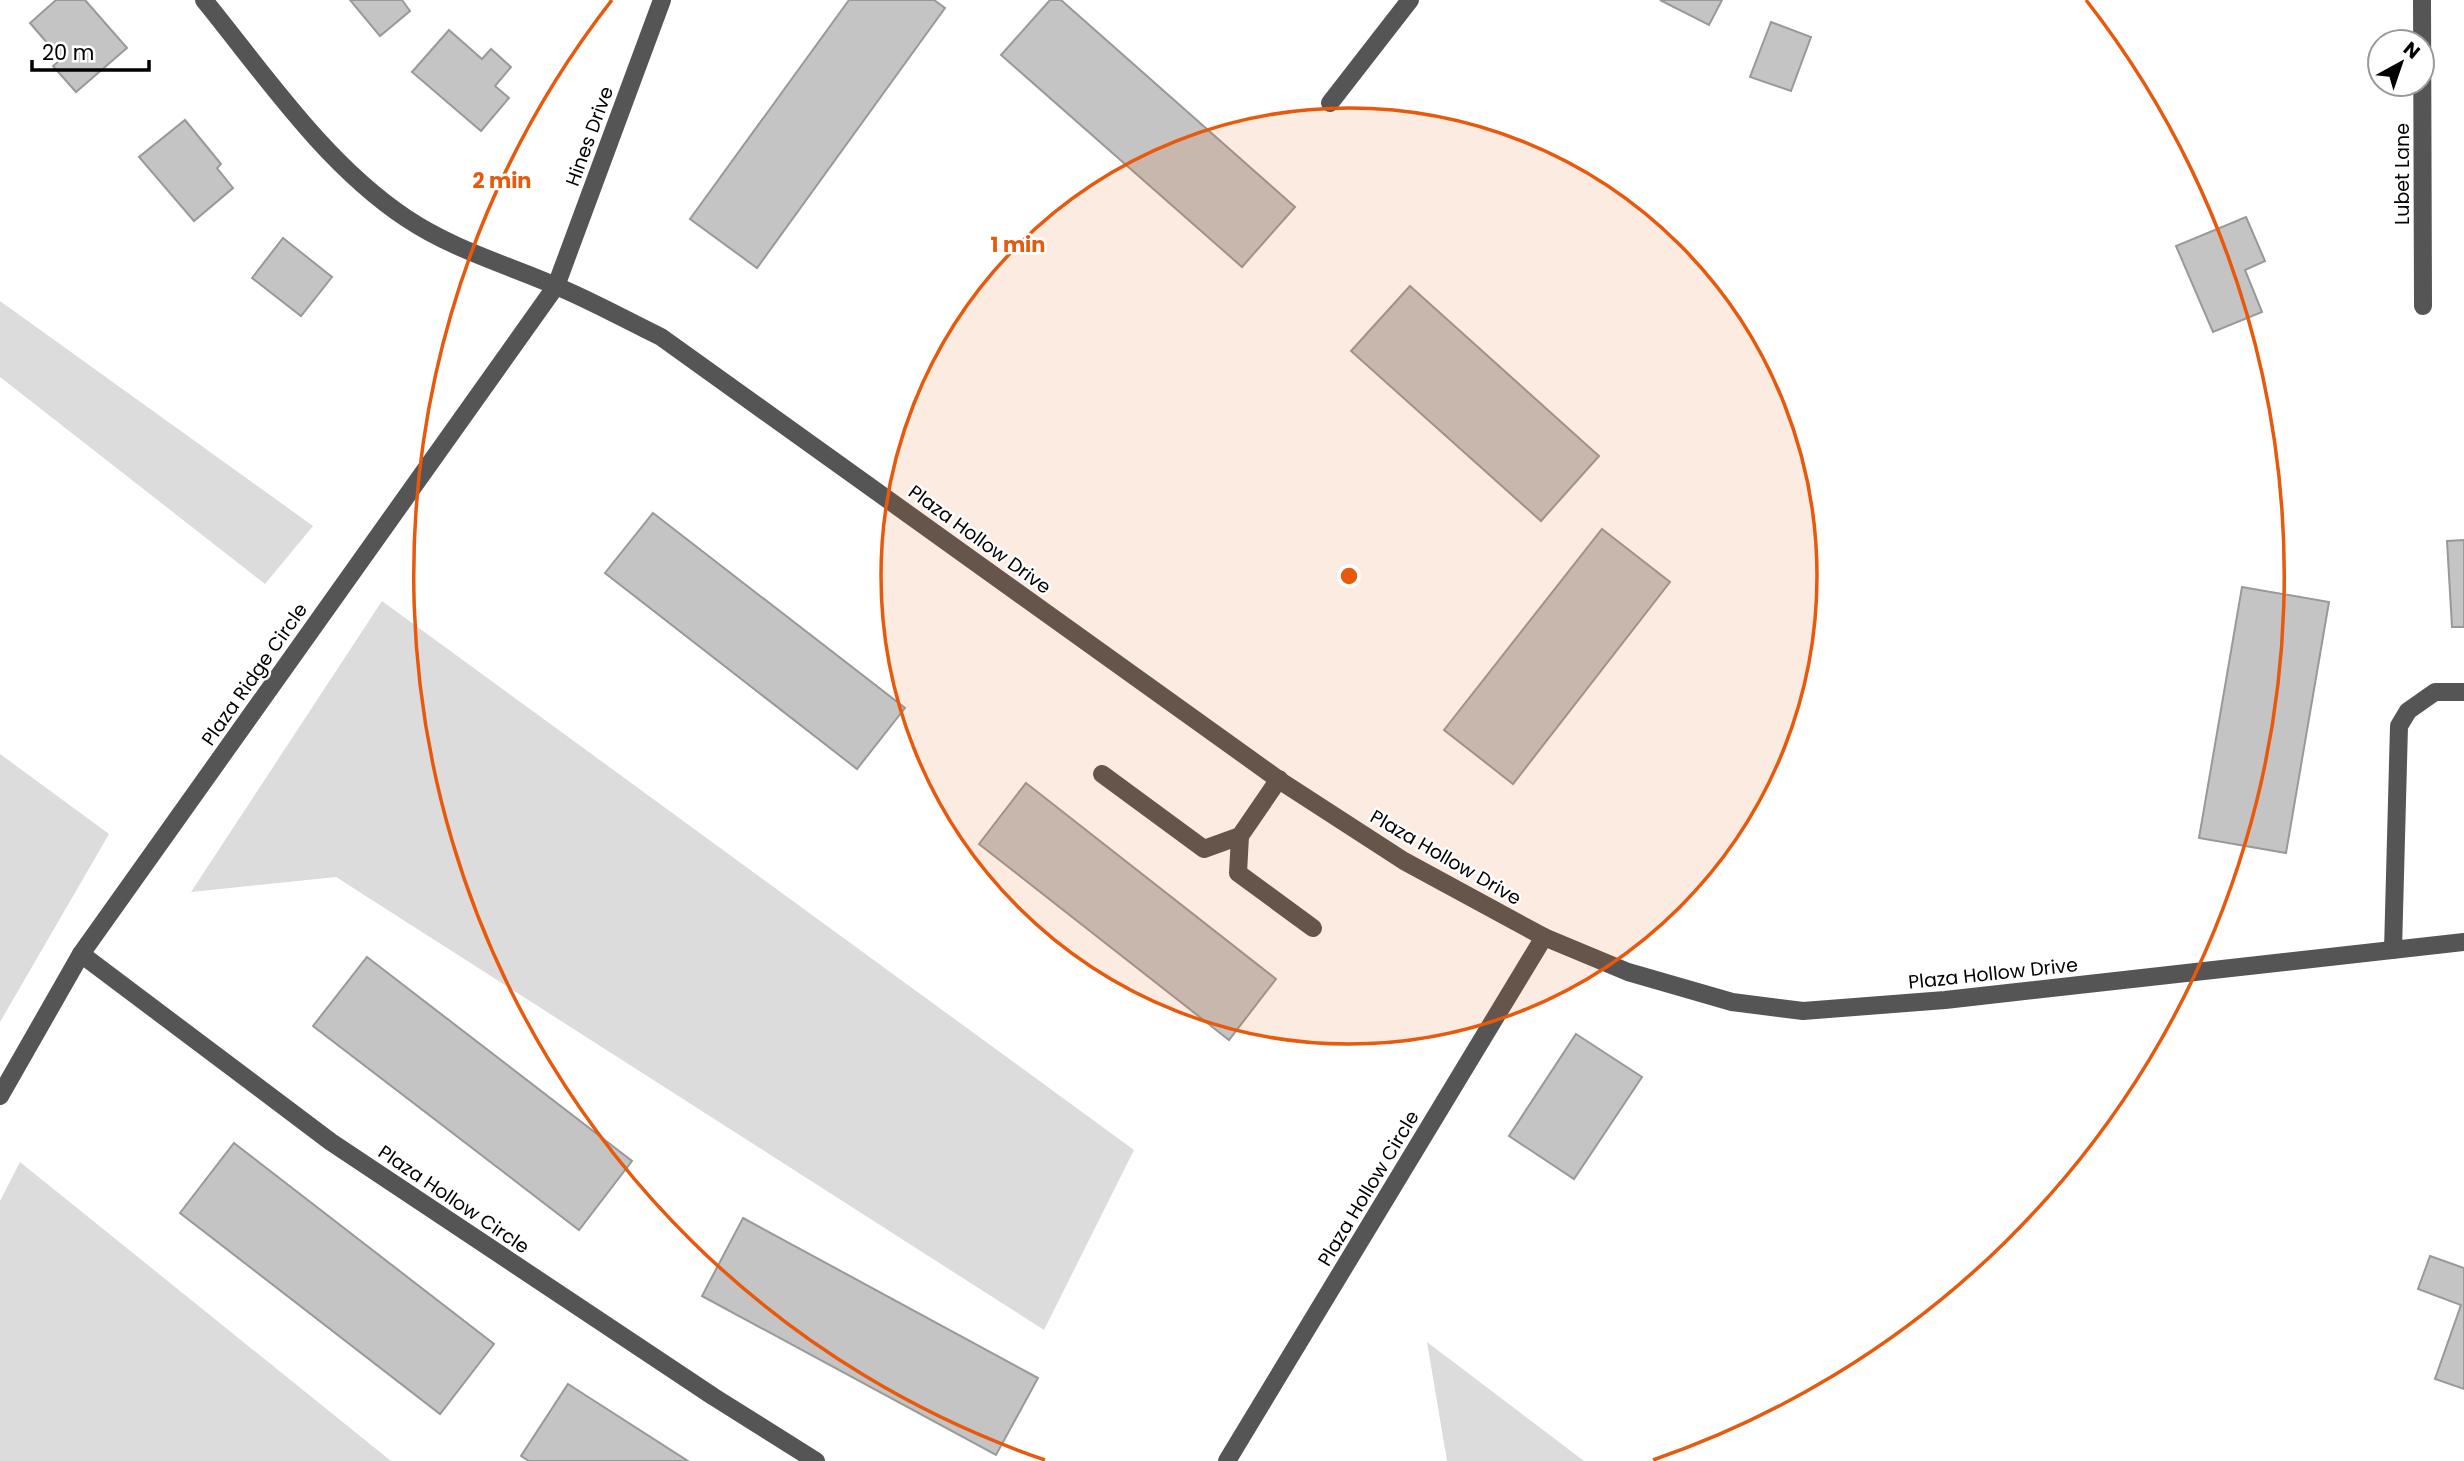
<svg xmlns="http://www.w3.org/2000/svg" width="2464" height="1461" font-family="Poppins,sans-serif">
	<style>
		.green { fill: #dcdcdc }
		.building { fill: #c4c4c4; stroke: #999; stroke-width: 2 }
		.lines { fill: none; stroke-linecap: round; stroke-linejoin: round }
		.minor { stroke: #555; stroke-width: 18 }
		.ring { fill: none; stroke: #e8590c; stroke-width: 3.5 }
		.labels { text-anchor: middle; stroke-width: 5; stroke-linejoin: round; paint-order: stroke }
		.street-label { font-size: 19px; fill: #000; stroke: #fff }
		.centre { fill: #e8590c; stroke: #fff; stroke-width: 3.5 }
		.ring-label { font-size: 21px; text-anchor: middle; font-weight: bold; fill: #e8590c; stroke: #fff; stroke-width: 5; stroke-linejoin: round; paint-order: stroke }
	</style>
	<rect width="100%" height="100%" fill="#fff"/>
	<g class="green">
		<path d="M0,301L313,526L265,584L0,377Z"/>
		<path d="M382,601L1134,1150L1044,1330L336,877L191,892Z"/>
		<path d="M0,754L109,834L0,1022Z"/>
		<path d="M20,1162L391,1461H0V1201Z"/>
		<path d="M1427,1342L1584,1461H1447Z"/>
	</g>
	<g class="building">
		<path d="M56,0H85L127,48L76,92L53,66L61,59L30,23Z"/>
		<path d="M350,0H402L410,11L380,36Z"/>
		<path d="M849,0H934L945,8L757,268L690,219Z"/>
		<path d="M1050,0H1061L1295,207L1242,267L1001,55Z"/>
		<path d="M1660,0H1722L1709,25Z"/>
		<path d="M1771,22L1811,37L1791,91L1750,77Z"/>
		<path d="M449,30L482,59L491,49L511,67L495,86L509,98L481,131L412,72Z"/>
		<path d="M185,120L221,164L217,168L233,188L194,221L139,157Z"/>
		<path d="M2246,217L2265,261L2245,270L2262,312L2213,332L2176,246Z"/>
		<path d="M283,238L332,277L301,316L252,278Z"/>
		<path d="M1410,286L1599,456L1541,521L1351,351Z"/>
		<path d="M653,513L905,708L857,769L605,573Z"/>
		<path d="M1602,529L1670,582L1513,784L1444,730Z"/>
		<path d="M2464,540V627H2452L2447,541Z"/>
		<path d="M2242,587L2329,602L2286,853L2199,838Z"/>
		<path d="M1026,783L1276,979L1229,1040L979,844Z"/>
		<path d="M367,957L632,1161L579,1230L313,1026Z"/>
		<path d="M1576,1034L1642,1077L1574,1179L1509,1136Z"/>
		<path d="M234,1143L494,1344L440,1414L180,1213Z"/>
		<path d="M743,1218L1038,1378L996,1455L702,1296Z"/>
		<path d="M2430,1256L2464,1268V1389L2435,1379L2461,1305L2418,1289Z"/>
		<path d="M568,1384L688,1461H529L521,1456Z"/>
	</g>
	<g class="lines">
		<g class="minor">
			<path d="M204,0C265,75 325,164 406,218C452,249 505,264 556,286C592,301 626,320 661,337L1282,782L1404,861L1544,937L1628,972L1732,1002L1803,1011L1945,1000L2464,942"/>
			<path d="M2422,0L2423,306"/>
			<path d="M1330,103L1410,0"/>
			<path d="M1102,774L1204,849L1240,836L1279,779"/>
			<path d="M1240,836L1238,873L1313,928"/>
			<path d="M2393,950L2399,726L2408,711L2435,692H2464"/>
			<path d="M81,954L331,1142L714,1397L816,1461"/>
			<path d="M0,1096L81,954L556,286L662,0"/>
			<path d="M1227,1461L1544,937"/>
		</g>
	</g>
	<circle cx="1349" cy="576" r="468" fill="#e8590c" fill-opacity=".12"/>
	<g class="ring">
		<circle cx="1349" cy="576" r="468"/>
		<path d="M1045 1460A935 935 0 0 1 612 0M2086 0A935 935 0 0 1 1653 1460"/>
	</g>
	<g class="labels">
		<g class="street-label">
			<text transform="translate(589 136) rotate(-70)" y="7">Hines Drive</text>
			<text transform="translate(2402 174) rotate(-90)" y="7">Lubet Lane</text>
			<text transform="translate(980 539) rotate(36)" y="7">Plaza Hollow Drive</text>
			<text transform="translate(254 674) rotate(-55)" y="7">Plaza Ridge Circle</text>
			<text transform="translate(1446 857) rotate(30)" y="7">Plaza Hollow Drive</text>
			<text transform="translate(1993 973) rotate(-6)" y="7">Plaza Hollow Drive</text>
			<text transform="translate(1368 1188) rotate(-59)" y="7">Plaza Hollow Circle</text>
			<text transform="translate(454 1199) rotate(34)" y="7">Plaza Hollow Circle</text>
		</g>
	</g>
	<circle cx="1349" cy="576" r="10" class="centre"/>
	<g class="ring-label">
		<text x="502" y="188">2 min</text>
		<text x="1018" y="252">1 min</text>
	</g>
	<g transform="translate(2401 63) rotate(40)"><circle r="33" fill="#ffffff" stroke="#999999" stroke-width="2"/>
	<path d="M0-5L12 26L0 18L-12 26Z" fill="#000000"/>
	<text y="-10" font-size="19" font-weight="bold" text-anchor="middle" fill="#000000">N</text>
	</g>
	<path d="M32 60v10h117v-10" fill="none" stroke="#000000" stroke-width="3.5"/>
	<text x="42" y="60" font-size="21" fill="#000000" stroke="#ffffff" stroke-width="5" paint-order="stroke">20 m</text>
</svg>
